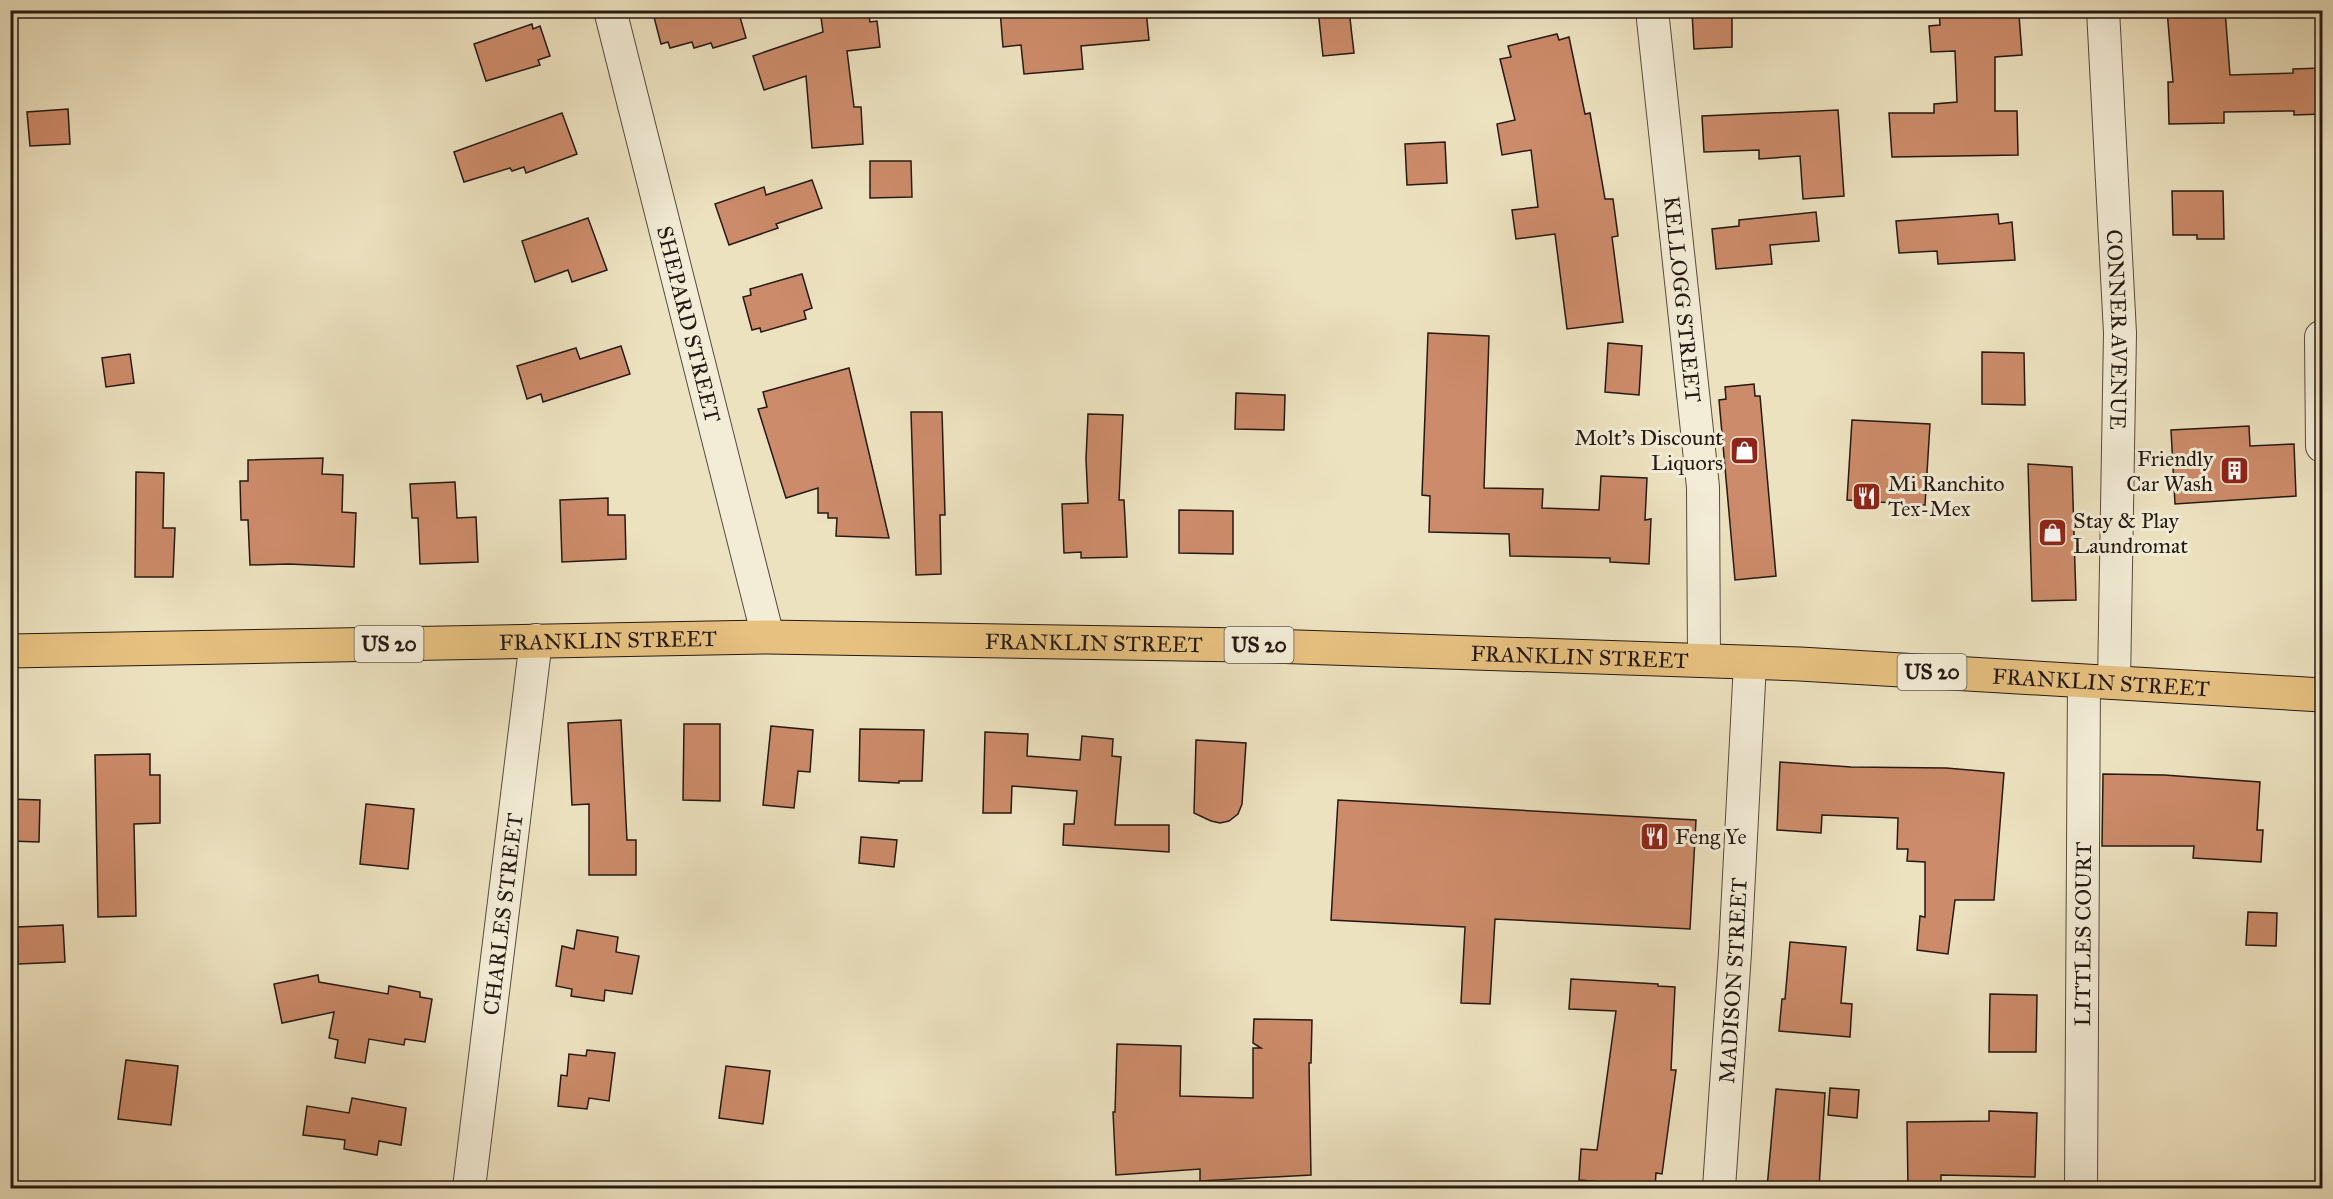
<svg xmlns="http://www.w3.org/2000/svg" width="2333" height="1199" font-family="'IM FELL Great Primer',serif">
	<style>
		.building { fill: #cc8b6a; stroke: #251911; stroke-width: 1.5 }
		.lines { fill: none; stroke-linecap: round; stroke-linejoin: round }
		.street-casing { stroke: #574b3d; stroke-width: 34 }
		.primary-casing { stroke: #251911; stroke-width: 35 }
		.street { stroke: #f3ecd6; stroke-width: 32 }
		.primary { stroke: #e6c180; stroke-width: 33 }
		.labels { text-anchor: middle; stroke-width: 6; stroke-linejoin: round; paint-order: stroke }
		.shield { fill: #f3ecd6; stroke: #63584c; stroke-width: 1.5 }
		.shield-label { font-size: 21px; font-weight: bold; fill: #251911 }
		.street-label { font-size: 22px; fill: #251911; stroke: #f3ecd6 }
		.poi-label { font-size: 22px; fill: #251911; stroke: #f3ecd6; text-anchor: start }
	</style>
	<rect width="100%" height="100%" fill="#ede2c0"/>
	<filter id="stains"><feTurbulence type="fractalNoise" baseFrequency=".00333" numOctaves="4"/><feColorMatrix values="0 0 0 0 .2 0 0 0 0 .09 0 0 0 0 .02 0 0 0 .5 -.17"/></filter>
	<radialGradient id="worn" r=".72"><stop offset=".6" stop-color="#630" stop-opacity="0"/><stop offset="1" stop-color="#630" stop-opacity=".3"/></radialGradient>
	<g class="building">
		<path d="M679,10H738L746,38L713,48L711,43L694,48L692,42L670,48L668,42L661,44L654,17Z"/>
		<path d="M820,10H868L870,22L877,21L880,47L847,51L854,107H861L863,144L812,148L806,76L764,90L753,56L823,32Z"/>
		<path d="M1000,10H1146L1149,40L1081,46L1083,69L1024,74L1021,45L1003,47Z"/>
		<path d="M1318,10H1349L1354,53L1323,56Z"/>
		<path d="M1732,10V47L1694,49L1692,11Z"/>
		<path d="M1939,10H1993V17L2019,15L2022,55L1995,57V111H2017L2018,155L1892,157L1889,113H1934V104L1957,102L1955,51L1931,52L1929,26L1940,25Z"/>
		<path d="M2167,10H2225L2230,75L2293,73V69L2322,68V114L2294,115V111L2224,112V123L2169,124L2168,82H2173Z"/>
		<path d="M532,24L533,29L540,26L550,56L538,60L540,65L486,81L474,44Z"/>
		<path d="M1557,34L1559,40L1569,37L1585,114L1590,113L1605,199H1613L1618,236L1612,237L1623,322L1567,329L1555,234L1516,239L1512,210L1538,207L1531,150L1502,155L1497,124L1515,120L1500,59L1511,57L1508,46Z"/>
		<path d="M68,109L70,144L30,146L27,112Z"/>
		<path d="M1838,110L1844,196L1803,199L1800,156L1759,159V150L1704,152L1702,116Z"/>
		<path d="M562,113L577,154L526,173L524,167L512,171L510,168L464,182L454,152Z"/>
		<path d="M1445,142L1447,183L1407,185L1405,144Z"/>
		<path d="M870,161H911L912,197L870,198Z"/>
		<path d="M812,180L822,208L776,224L778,228L729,245L715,204L764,187L766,195Z"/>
		<path d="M2172,191H2223L2224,239H2197V235H2173Z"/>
		<path d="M1816,212L1819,241L1770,245L1772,264L1716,269L1712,229L1739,226V220Z"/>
		<path d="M1998,214L1999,224L2012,222L2015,260L1938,264L1937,251L1899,253L1896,221Z"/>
		<path d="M588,218L607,270L572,282L568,270L535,282L522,241Z"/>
		<path d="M802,274L812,308L804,311L806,319L761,332L760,328L752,330L743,297L751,295L750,289Z"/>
		<path d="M1428,333L1489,336L1484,488L1543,489L1542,508L1599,510L1601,476L1647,478L1645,520L1651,519L1649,564L1610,562V558L1510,556L1509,534L1429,532L1430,496L1422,495Z"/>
		<path d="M1608,343L1642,346L1639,395L1605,392Z"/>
		<path d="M621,346L630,374L543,402L541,394L527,399L517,366L576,348L580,359Z"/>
		<path d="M1982,352L2024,353L2025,405L1982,404Z"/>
		<path d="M130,354L134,383L106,387L102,358Z"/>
		<path d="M849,368L889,538L836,536L837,518H828V513H818V488L786,498L758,409L767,407L763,392Z"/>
		<path d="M1754,384L1755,396H1760L1776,576L1735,580L1719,400L1726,399L1725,387Z"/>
		<path d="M1236,393L1285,395L1284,430L1235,429Z"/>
		<path d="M911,412H942L945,515H940L941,574L916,575Z"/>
		<path d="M1088,414L1123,415L1119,500H1124L1127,557L1081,558V552L1064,553L1062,504L1088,503L1086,459Z"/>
		<path d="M1852,420L1930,424L1925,505L1847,500Z"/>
		<path d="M2249,426L2250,446L2294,444L2296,496L2175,504L2171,430Z"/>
		<path d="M323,458L322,474L343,475L342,512L356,513L354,567L289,564L250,565L248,520H241L240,481H248V460Z"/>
		<path d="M2028,464L2072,467L2076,600L2032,601Z"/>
		<path d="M136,472L164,473L163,528H175L173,577H135Z"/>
		<path d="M455,482L457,518L476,517L478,562L420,564L418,518H412L410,484Z"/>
		<path d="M608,498V515H625L626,559L562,562L560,500Z"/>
		<path d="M1179,510L1233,511V554L1179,553Z"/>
		<path d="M621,720L627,840H636V875H589V804L572,805L568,723Z"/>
		<path d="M684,724H720V801L683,800Z"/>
		<path d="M771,726L813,730L810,772L798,771L794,808L763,805Z"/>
		<path d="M860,729L924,730L922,781H899V783L859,781Z"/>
		<path d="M985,732L1028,734L1027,756L1080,760L1082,736L1113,739L1112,756L1121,757L1115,825H1169V852L1063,845L1064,824H1074L1077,791L1012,786L1011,813H983Z"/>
		<path d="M1196,740L1246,743L1242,804L1238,814L1229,821L1220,823L1211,821L1194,813Z"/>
		<path d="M150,754V775H160V823L134,824L136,916L98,917L95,755Z"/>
		<path d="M1780,762L1851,767L1946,768L2004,773L1994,900H1955L1948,954L1917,950L1920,916L1925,917V862L1907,861L1908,849H1897L1898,818L1822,815L1821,833L1777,830Z"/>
		<path d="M2103,774L2164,775L2260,782L2257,830H2263L2261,862L2193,858L2194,846H2102Z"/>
		<path d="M10,799L40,800L39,842L10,841Z"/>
		<path d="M1338,800L1696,820L1690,929L1495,919L1490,1004L1461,1003L1465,927L1331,920Z"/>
		<path d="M366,804L414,809L408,869L360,864Z"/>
		<path d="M861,837L897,840L894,867L859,863Z"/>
		<path d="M2248,912L2277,913L2276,946L2246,945Z"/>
		<path d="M63,925L65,962L18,964L17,927Z"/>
		<path d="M577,930L618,937L616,952L639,956L632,994L605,990L604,1001L571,996L572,989L556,986L562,946L574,949Z"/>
		<path d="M1790,942L1846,947L1841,1003L1852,1004L1850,1037L1779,1031L1782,999H1785Z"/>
		<path d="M318,975L319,982L388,994L389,986L420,992V997L432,999L425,1042L405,1039L404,1045L369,1039L365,1063L335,1058L338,1040L329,1038L334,1012L282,1023L274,984Z"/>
		<path d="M1571,979L1658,984V986L1675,987L1671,1070H1676L1662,1174L1656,1173L1655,1188H1612L1613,1183L1579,1180L1581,1149L1597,1150L1616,1011L1569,1009Z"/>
		<path d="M1990,994L2037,995L2036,1052H1989Z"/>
		<path d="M1254,1019L1312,1020L1311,1063H1309L1311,1175L1200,1181V1169L1116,1175L1113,1112H1115L1117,1044L1181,1046L1180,1096L1253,1098V1048H1261L1253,1043Z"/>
		<path d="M587,1050L615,1053L609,1101L589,1098L587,1109L558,1106L561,1075L567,1076L569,1054L586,1056Z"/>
		<path d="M126,1060L178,1066L171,1125L118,1119Z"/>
		<path d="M726,1066L770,1071L763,1124L719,1118Z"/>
		<path d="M1830,1088L1859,1090L1857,1118L1828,1115Z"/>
		<path d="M1776,1089L1825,1093L1819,1188H1767Z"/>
		<path d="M352,1098L406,1108L401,1145L379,1141L377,1155L344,1149L345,1140L303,1135L307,1106L349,1113Z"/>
		<path d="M1989,1111L2037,1113L2035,1177L1941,1175V1188H1908L1907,1122L1989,1121Z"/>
	</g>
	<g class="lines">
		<defs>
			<g id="street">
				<path id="s1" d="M610,10L768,637"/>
				<path id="s2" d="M1652,10L1703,487L1704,661"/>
				<path id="s3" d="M2103,10L2120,333L2114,683"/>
				<path d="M2321,337L2322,446"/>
				<path id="s4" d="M469,1188L536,640"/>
				<path id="s5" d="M1719,1188L1735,953L1750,663"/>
				<path id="s6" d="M2081,1188L2084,681"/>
			</g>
			<g id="primary">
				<path id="s7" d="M10,651L768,637L1243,645L1800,664L2322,695"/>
			</g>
		</defs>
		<use href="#street" class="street-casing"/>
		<use href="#primary" class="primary-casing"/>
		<use href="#street" class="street"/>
		<use href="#primary" class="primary"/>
	</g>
	<defs>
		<symbol id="shop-square" viewBox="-11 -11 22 22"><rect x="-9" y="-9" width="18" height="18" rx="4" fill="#8f2418" stroke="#f3ecd6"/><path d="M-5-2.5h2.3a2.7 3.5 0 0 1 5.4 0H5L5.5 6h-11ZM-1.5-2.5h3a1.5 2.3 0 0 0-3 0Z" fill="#fff"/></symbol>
		<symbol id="building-square" viewBox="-11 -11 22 22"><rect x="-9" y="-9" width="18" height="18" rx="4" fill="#8f2418" stroke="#f3ecd6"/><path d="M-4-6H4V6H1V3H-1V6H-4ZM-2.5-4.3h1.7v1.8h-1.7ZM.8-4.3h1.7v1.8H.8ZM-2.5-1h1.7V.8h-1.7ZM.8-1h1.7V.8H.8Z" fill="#fff"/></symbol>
		<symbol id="restaurant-square" viewBox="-11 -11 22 22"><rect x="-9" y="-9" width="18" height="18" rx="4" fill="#8f2418" stroke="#f3ecd6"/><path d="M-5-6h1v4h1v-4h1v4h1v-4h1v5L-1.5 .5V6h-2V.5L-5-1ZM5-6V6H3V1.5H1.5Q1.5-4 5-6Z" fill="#fff"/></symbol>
	</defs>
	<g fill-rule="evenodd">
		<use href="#shop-square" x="1728" y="434" width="33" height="33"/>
		<use href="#building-square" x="2218" y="454" width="33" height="33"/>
		<use href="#restaurant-square" x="1850" y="480" width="33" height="33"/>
		<use href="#shop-square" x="2036" y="516" width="33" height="33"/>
		<use href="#restaurant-square" x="1638" y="820" width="33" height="33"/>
	</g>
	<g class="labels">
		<g class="shield">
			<rect x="354.5" y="626" width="69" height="36" rx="4.5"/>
			<rect x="1224.5" y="627" width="69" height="36" rx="4.5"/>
			<rect x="1897.5" y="654" width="69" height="36" rx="4.5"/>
		</g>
		<g class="shield-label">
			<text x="389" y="651">US 20</text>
			<text x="1259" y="652">US 20</text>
			<text x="1932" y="679">US 20</text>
		</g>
		<g class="street-label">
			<text dy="8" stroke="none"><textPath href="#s2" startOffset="291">KELLOGG STREET</textPath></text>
			<text dy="8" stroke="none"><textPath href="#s1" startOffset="324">SHEPARD STREET</textPath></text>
			<text dy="8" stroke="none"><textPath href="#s3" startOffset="320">CONNER AVENUE</textPath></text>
			<text dy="8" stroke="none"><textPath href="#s7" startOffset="598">FRANKLIN STREET</textPath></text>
			<text dy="8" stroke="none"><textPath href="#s7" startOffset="1084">FRANKLIN STREET</textPath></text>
			<text dy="8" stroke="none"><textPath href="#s7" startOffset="1570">FRANKLIN STREET</textPath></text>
			<text dy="8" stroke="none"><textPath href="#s7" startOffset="2092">FRANKLIN STREET</textPath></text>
			<text dy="8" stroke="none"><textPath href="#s4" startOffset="276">CHARLES STREET</textPath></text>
			<text dy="8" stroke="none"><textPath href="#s6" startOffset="254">LITTLES COURT</textPath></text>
			<text dy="8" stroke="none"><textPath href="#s5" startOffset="208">MADISON STREET</textPath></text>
		</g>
		<g class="poi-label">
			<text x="1723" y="445" text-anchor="end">Molt's Discount<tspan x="1723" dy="25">Liquors</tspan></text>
			<text x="2213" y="466" text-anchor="end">Friendly<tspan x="2213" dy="25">Car Wash</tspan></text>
			<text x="1888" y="491">Mi Ranchito<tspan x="1888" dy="25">Tex-Mex</tspan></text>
			<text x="2073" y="528">Stay &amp; Play<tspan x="2073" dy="25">Laundromat</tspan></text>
			<text x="1675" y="844">Feng Ye</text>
		</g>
	</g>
	<rect width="2333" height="1199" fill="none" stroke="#ede2c0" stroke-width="36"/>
	<rect x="12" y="12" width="2309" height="1175" fill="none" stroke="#251911" stroke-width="3"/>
	<rect x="18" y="18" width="2297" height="1163" fill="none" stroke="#251911" stroke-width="1.5"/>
	<rect width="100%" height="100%" filter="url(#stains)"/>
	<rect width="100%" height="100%" fill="url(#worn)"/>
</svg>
